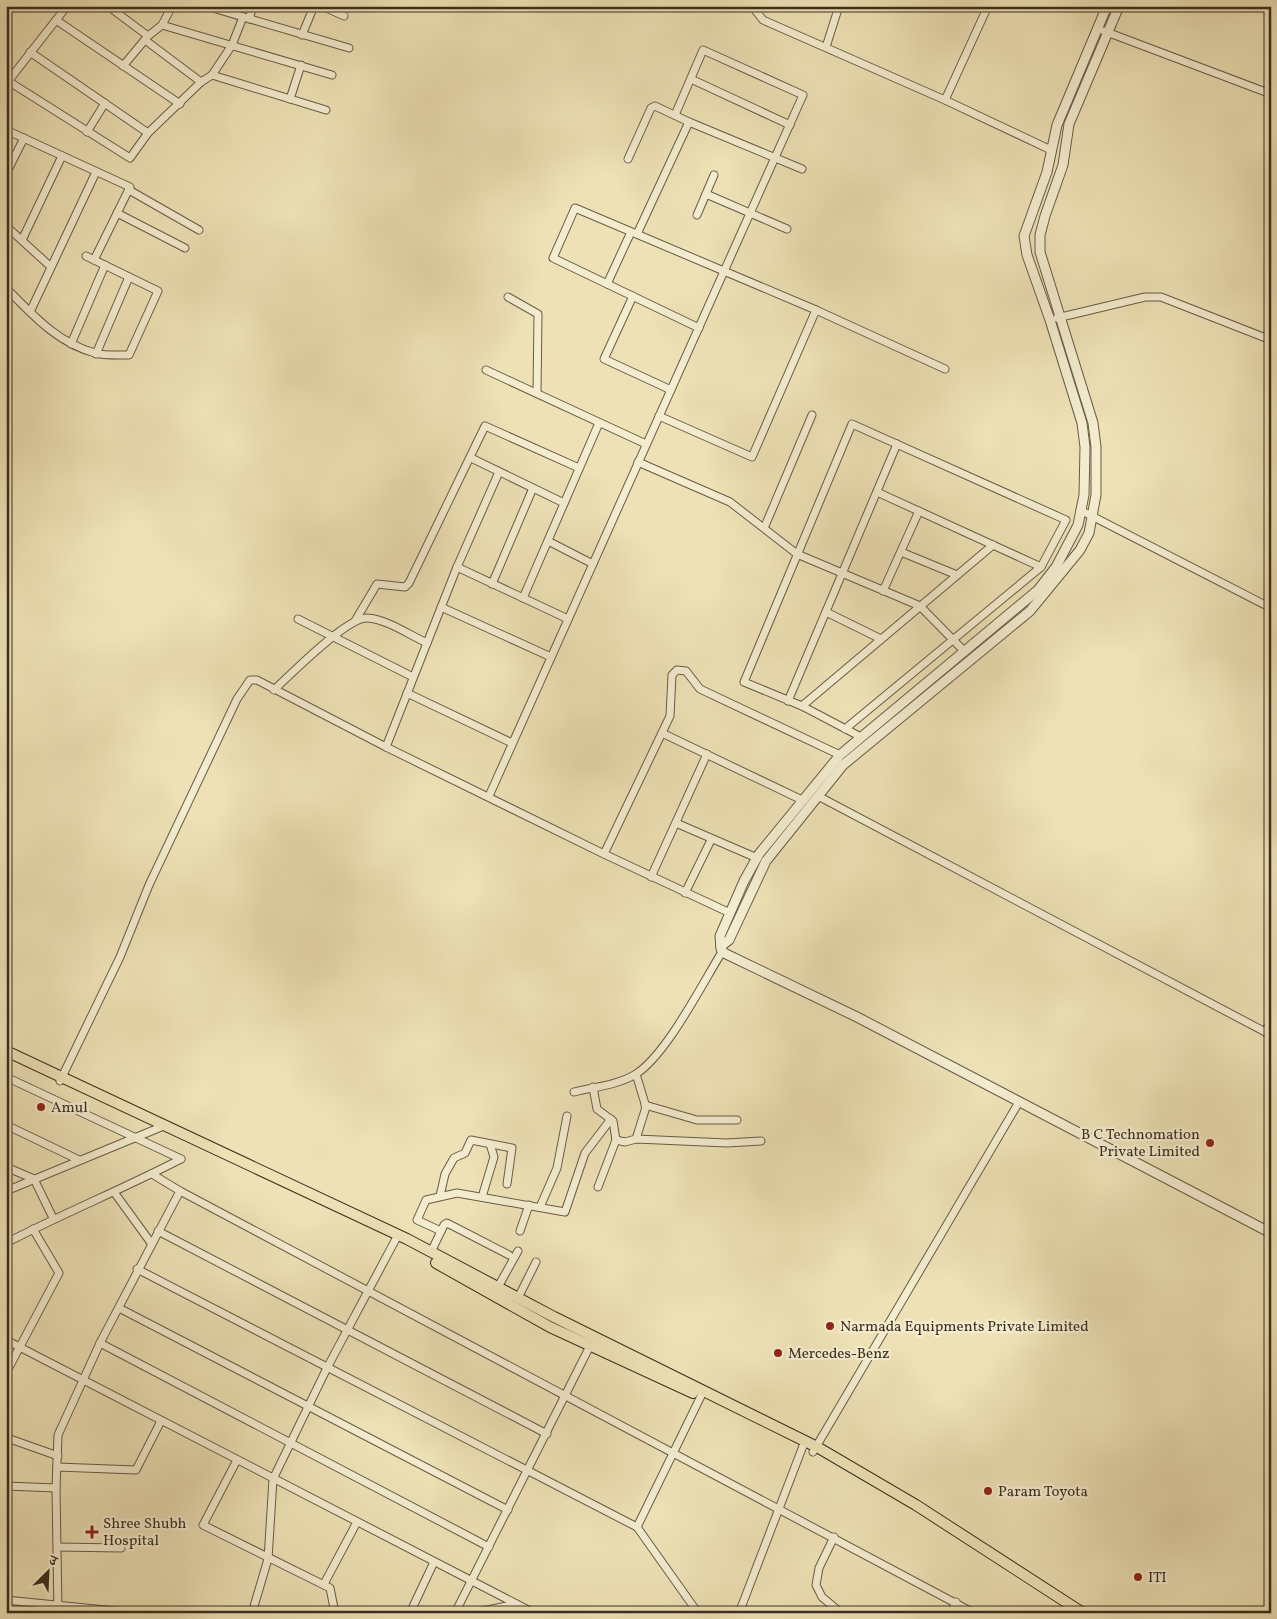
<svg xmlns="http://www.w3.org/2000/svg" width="1277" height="1619" font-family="Vollkorn,'Noto Serif Devanagari',serif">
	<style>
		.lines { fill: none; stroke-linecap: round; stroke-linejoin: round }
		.minor-casing { stroke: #685b45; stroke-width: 9 }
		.tertiary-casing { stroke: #685b45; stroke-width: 11 }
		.primary-casing { stroke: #3c2e20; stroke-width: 12 }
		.minor { stroke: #f3eccf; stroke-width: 7 }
		.tertiary { stroke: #f3eccf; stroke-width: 9 }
		.primary { stroke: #ede1b5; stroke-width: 10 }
		.poi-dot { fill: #8f2418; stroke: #f3eccf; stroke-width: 2 }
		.labels { text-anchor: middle; stroke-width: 4.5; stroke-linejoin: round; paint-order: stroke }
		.poi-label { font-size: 15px; fill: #3c2e20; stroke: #f3eccf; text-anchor: start }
	</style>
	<rect width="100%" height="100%" fill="#ede1b5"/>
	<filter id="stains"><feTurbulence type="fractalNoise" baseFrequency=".004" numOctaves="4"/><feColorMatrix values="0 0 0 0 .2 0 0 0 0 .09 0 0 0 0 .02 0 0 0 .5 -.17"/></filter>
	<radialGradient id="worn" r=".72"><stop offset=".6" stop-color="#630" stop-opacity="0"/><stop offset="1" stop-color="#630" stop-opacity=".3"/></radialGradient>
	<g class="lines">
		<defs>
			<g id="minor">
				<path d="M108,6L148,36"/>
				<path d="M206,6L349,48"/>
				<path d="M322,6L344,16"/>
				<path d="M752,6L763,20L945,100L1051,150"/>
				<path d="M6,10L9,6"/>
				<path d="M249,19L253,6"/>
				<path d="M56,20L180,104"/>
				<path d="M162,25L332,75"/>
				<path d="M1104,31L1271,94"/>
				<path d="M302,35L314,6"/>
				<path d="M145,40L201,82"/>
				<path d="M826,47L839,6"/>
				<path d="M30,52L148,133"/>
				<path d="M123,66L148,36L162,25L172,6"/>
				<path d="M212,75L326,110"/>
				<path d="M691,79L790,125"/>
				<path d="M8,81L130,158L148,133L201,82L212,75L232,45L243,17"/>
				<path d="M6,84L67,6"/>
				<path d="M290,99L301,65"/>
				<path d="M945,100L988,6"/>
				<path d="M6,130L130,187L94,260"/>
				<path d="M87,132L105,103"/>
				<path d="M628,159L651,108L655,106L689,122L802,169"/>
				<path d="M6,174L24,138"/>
				<path d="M129,190L199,230"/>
				<path d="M706,194L787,229"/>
				<path d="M117,213L185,248"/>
				<path d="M697,215L714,175"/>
				<path d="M6,226L51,267"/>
				<path d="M637,234L689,122"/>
				<path d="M22,240L62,156"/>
				<path d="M607,284L631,232"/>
				<path d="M6,288C32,314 57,343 95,353C105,356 119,355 129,355L158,291L86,256"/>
				<path d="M633,296L604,359L671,390"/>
				<path d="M508,297L538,314L537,393"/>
				<path d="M30,312L96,172"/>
				<path d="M1057,318L1145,297H1161L1271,340"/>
				<path d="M699,328L553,258L575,208L816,310L945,369"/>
				<path d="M71,344L105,265"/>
				<path d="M96,354L129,277"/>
				<path d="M486,370L646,444"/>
				<path d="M659,416L752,457L816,310"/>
				<path d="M471,458L564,503"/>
				<path d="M638,462L730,502L797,554L920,606L964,651"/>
				<path d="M877,492L1041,567"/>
				<path d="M1080,510L1271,608"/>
				<path d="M765,526L812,415"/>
				<path d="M548,541L593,564"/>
				<path d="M901,552L957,575"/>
				<path d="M457,567L568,619"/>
				<path d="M492,584L533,488"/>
				<path d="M883,591L919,511"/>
				<path d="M523,598L599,423"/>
				<path d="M441,607L551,657"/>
				<path d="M826,612L881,639"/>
				<path d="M298,619L413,677"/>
				<path d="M355,621L377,584L405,587L409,583L485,426L579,468"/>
				<path d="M274,690C290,675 347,617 367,618C387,619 409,635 427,643"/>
				<path d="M407,693L512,743"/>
				<path d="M788,701L897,444"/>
				<path d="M802,706L993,545"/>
				<path d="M845,729L1041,567L1066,520L852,424L744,682L802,706L861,737"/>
				<path d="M662,733L802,800"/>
				<path d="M386,747L457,567L499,472"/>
				<path d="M489,796L803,95L703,50L675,115"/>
				<path d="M818,796L1271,1035"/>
				<path d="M676,823L757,858"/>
				<path d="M604,854L670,716L672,675L677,670L686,671L700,689L840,755"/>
				<path d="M651,877L707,754"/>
				<path d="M685,893L711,840"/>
				<path d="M1265,1032L1271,1021"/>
				<path d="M636,1074L646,1107L636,1139"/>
				<path d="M6,1077L181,1159"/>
				<path d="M60,1081L120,957L149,885L237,699L250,680H257L386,747L604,854L730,913"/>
				<path d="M593,1087L597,1109L613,1121L616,1140"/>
				<path d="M574,1092C594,1087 618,1085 636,1074C667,1054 702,984 722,952"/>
				<path d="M645,1105L697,1120H737"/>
				<path d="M6,1125L79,1160"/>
				<path d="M6,1167L34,1179L53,1218"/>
				<path d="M152,1174L180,1191"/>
				<path d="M598,1187L616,1140L625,1142L636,1139L727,1143L761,1141"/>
				<path d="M6,1191L166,1125"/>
				<path d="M114,1192L151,1243"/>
				<path d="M440,1196L445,1174L454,1158L465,1153L471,1140L512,1148L507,1184"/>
				<path d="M482,1197L494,1157L490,1144"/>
				<path d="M540,1207L557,1168L567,1116"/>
				<path d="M158,1231L547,1434"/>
				<path d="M441,1231L417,1220L426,1200L457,1193L565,1212L585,1153L611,1119"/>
				<path d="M520,1231L529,1205"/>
				<path d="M6,1243C64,1213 123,1189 181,1159"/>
				<path d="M431,1252L444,1225L447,1223L509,1255"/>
				<path d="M137,1269L637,1527L698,1613"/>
				<path d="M498,1287L518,1251"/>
				<path d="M518,1298L536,1262"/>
				<path d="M119,1308L508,1510"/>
				<path d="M6,1340L534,1613"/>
				<path d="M100,1343L489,1547"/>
				<path d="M6,1373L59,1273L33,1229"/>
				<path d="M10,1439L58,1456"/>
				<path d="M813,1452L1019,1102"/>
				<path d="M237,1460L203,1525L330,1588L335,1613"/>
				<path d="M57,1467L136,1470L161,1421"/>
				<path d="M6,1486L56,1488"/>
				<path d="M637,1527L701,1396"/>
				<path d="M834,1537L819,1568L816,1585L822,1597L841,1613"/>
				<path d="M58,1547L121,1548"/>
				<path d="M324,1584L357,1522"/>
				<path d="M6,1600L135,1613"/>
				<path d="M58,1613L56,1488L58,1435L100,1343L180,1191L974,1613"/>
				<path d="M252,1613L268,1559L273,1479L327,1368L398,1235"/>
				<path d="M410,1613L434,1562"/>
				<path d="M455,1613L590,1346"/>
				<path d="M472,1613L516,1604"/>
				<path d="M739,1613L803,1446"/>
				<path d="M951,1613L956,1602"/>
			</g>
			<g id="tertiary">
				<path d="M1107,6L1057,125L1047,172L1024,236L1027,255L1050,320L1082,423L1085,447L1084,495L1078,525L1056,567L1038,590L840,755L759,854L744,881L720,936L721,949L724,953L857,1017L1271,1233"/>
				<path d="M721,946L729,940L766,861L843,765L1030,611L1080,550L1089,533L1096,495V447L1093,423L1040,252V235L1045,216L1063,165L1069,124L1119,6"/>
			</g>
			<g id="primary">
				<path d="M6,1051L407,1239L554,1317L817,1447L916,1505L1083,1613"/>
				<path d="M436,1263L550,1327L693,1393"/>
			</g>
		</defs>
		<use href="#minor" class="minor-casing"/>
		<use href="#tertiary" class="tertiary-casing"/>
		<use href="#primary" class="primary-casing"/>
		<use href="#minor" class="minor"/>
		<use href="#tertiary" class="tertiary"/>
		<use href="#primary" class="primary"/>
	</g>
	<g class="poi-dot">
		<circle cx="41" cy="1107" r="5"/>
		<circle cx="1210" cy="1143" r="5"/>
		<circle cx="830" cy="1326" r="5"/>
		<circle cx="778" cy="1353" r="5"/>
		<circle cx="988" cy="1491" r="5"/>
		<path d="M89.5 1524.5h5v5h5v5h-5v5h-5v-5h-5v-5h5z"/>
		<circle cx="1138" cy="1577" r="5"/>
	</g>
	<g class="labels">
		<g class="poi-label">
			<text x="51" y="1112">Amul</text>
			<text x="1200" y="1139" text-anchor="end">B C Technomation<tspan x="1200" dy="17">Private Limited</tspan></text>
			<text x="840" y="1331">Narmada Equipments Private Limited</text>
			<text x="788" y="1358">Mercedes-Benz</text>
			<text x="998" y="1496">Param Toyota</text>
			<text x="103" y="1528">Shree Shubh<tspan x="103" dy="17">Hospital</tspan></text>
			<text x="1148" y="1582">ITI</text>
		</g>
	</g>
	<rect width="1277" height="1619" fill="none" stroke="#ede1b5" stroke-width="25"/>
	<rect x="8" y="8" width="1262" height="1604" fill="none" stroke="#3c2e20" stroke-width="2.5"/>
	<rect x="12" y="12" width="1252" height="1594" fill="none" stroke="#3c2e20"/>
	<g transform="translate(48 1572) rotate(24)" stroke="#f3eccf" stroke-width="4" paint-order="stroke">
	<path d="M0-4L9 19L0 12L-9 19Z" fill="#3c2e20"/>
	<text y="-8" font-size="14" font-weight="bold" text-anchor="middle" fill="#3c2e20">उ</text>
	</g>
	<rect width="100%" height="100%" filter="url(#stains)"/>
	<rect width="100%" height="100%" fill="url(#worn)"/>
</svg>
